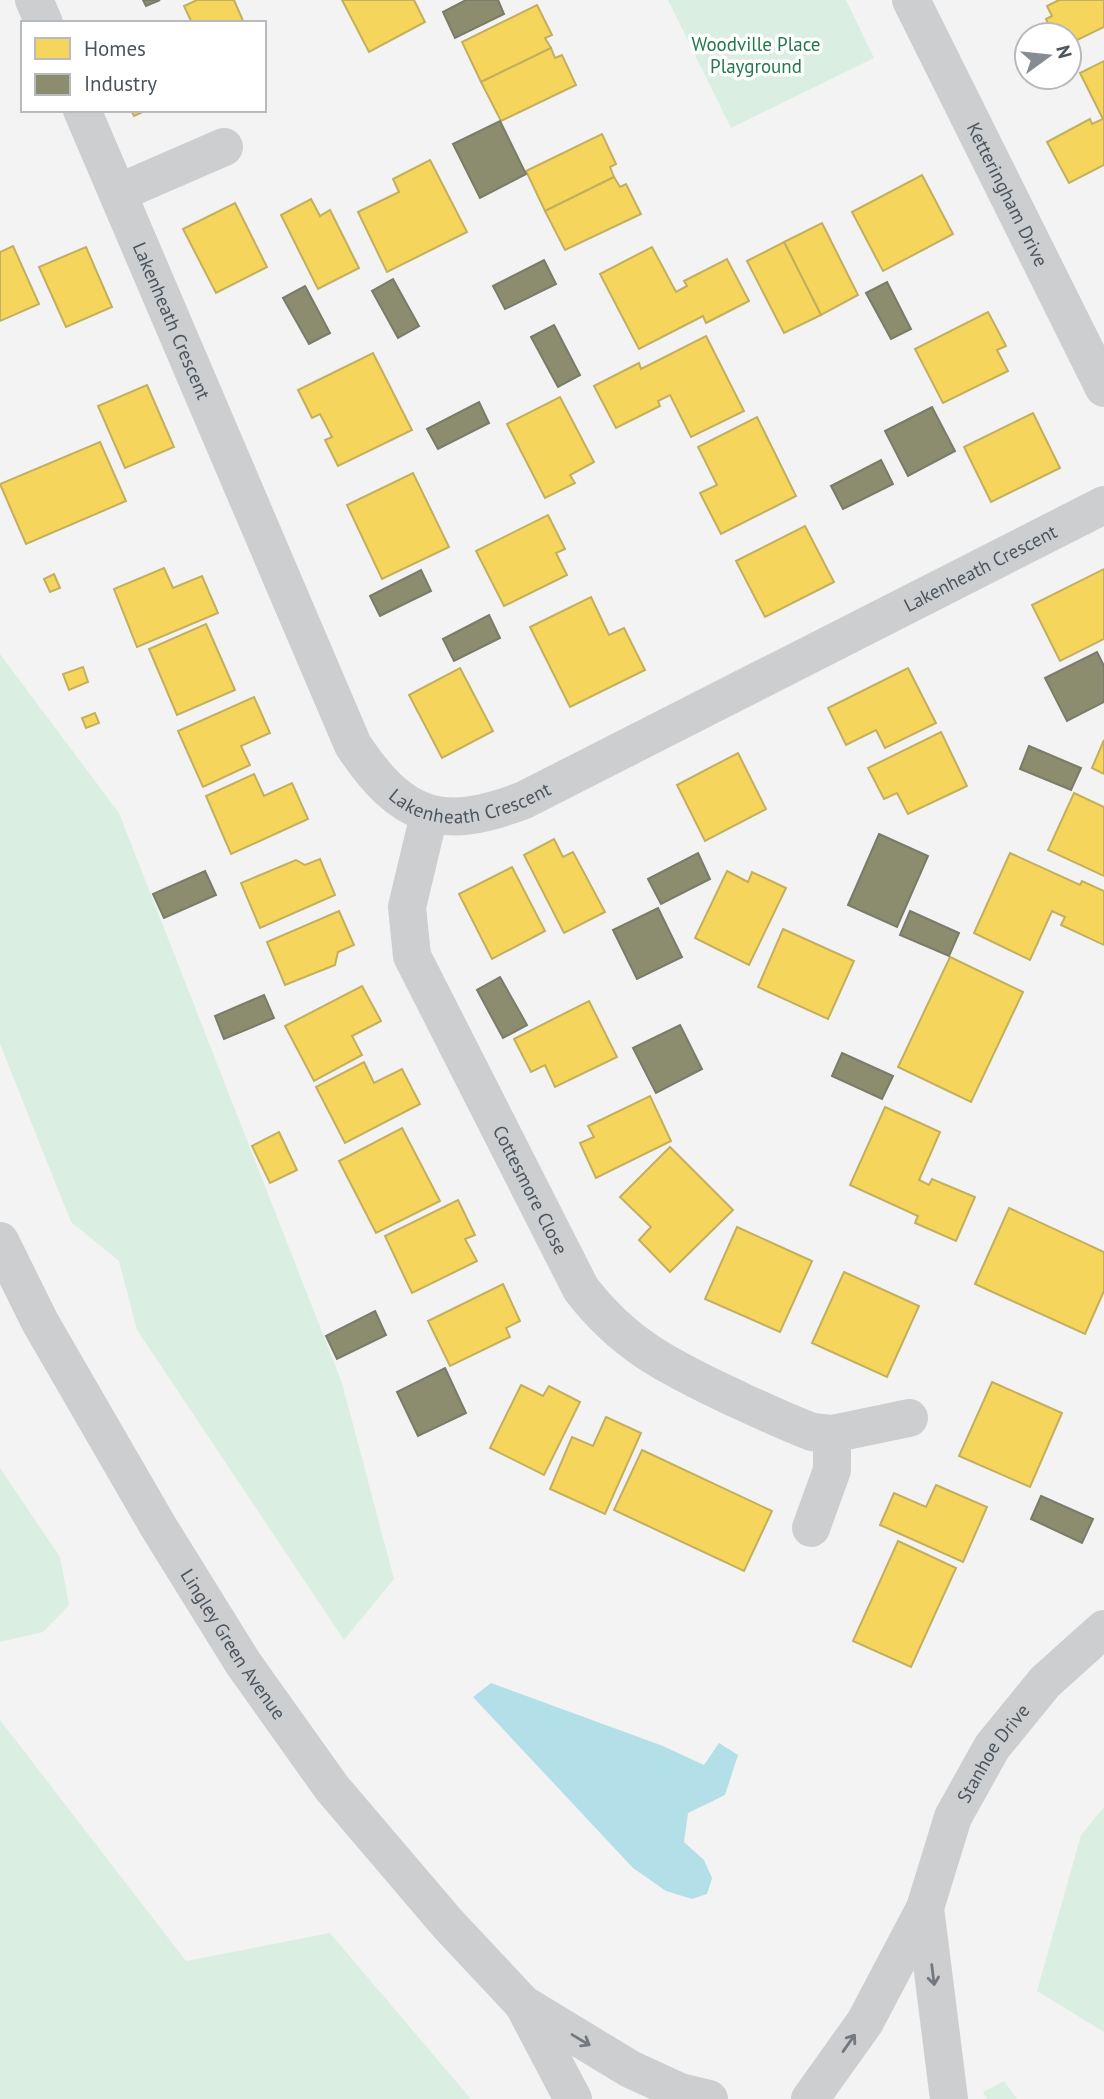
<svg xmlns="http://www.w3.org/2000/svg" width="1104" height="2099" font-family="'PT Sans',sans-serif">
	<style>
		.green { fill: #daefe2 }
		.water { fill: #b3dfe8 }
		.homes { fill: #f6d55c; stroke: #c3af5d; stroke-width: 2 }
		.industry { fill: #8c8c6e; stroke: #787c69; stroke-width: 2 }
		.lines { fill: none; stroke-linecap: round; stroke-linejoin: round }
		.minor { stroke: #cdced0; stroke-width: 38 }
		.oneway { stroke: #727980 }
		.labels { text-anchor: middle; stroke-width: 7; stroke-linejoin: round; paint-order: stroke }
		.park-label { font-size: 19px; fill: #22794b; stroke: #fff }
		.street-label { font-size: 19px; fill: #4b555e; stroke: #fff }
	</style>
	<rect width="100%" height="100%" fill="#f3f3f3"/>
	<g class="green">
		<path d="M668,0H846L874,58L731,128Z"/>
		<path d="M0,654L119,813L342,1383L394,1579L344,1640L137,1330L119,1261L71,1222L0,1044Z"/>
		<path d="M0,1468L60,1557L69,1605L43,1632L0,1642Z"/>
		<path d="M0,1720L186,1961L330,1933L471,2099H0Z"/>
		<path d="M1104,1807V2032L1037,1991L1081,1835Z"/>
		<path d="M1004,2081L1017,2099H987L983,2092Z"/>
	</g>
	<path class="water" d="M491,1683L663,1746L704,1765L719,1743L738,1755L725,1795L688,1813L684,1842L704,1860L712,1878L707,1894L692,1899L666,1891L633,1868L473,1697Z"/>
	<g class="homes">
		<path d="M197,0H234L244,23H192L184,6Z"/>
		<path d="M342,0H414L425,22L369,52Z"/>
		<path d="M1059,0H1104V27L1069,44V35H1053L1046,19L1052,16L1047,6Z"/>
		<path d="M537,5L552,35L545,38L551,48L481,82L462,42Z"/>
		<path d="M551,48L555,58L562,55L576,85L501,121L481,82Z"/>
		<path d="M1104,61V165L1069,183L1047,142L1090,119L1092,124L1103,119L1080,73Z"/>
		<path d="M131,110H147L134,116Z"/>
		<path d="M602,134L616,164L610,167L614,177L545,211L526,171Z"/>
		<path d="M430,160L467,232L387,272L358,212L399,192L393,179Z"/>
		<path d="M922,175L953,234L883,271L852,212Z"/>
		<path d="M614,177L620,187L626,184L641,214L565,250L545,211Z"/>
		<path d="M311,199L320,216L330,210L359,268L318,289L281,215Z"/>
		<path d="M235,203L267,267L216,293L183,229Z"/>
		<path d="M822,223L858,295L821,315L784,242Z"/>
		<path d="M784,242L821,315L784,333L747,261Z"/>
		<path d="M13,246L39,304L0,321V252Z"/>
		<path d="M86,247L112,307L66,327L39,267Z"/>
		<path d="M652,247L676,292L687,286L684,281L727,259L749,301L706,323L703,316L639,349L600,274Z"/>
		<path d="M988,312L1006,346L997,350L1008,371L943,403L915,349Z"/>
		<path d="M706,336L744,411L691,437L670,395L658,401L660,406L616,428L594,386L639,363L641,369Z"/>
		<path d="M373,353L412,430L338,466L325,440L332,437L320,414L312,418L298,390Z"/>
		<path d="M147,385L174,447L125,468L98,406Z"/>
		<path d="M560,397L594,462L570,475L575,483L545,498L507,424Z"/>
		<path d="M1033,413L1060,468L991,502L964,447Z"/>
		<path d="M757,417L796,496L721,534L700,493L717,485L698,447Z"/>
		<path d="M100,442L126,501L26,544L0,484Z"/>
		<path d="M413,473L449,547L382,579L347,505Z"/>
		<path d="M548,515L565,549L556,553L567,575L504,606L476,551Z"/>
		<path d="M805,526L834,582L765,617L736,561Z"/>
		<path d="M164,568L173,588L202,576L218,613L137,647L114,589Z"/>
		<path d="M1104,569V639L1060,661L1032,605Z"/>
		<path d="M54,574L60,588L50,592L44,579Z"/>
		<path d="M591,597L609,635L624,628L645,670L570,707L530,627Z"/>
		<path d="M206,624L235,690L177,715L149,649Z"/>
		<path d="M83,667L88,682L69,690L63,674Z"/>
		<path d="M460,668L493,731L442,758L409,695Z"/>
		<path d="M908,668L936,723L885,748L876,730L846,745L828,708Z"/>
		<path d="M254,697L270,733L241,746L250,765L203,787L178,731Z"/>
		<path d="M95,713L99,723L86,728L82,718Z"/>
		<path d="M941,732L967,786L908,814L897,793L884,799L868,768Z"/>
		<path d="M1104,740V774L1092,768Z"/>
		<path d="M738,753L766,809L705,841L677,785Z"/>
		<path d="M254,774L264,796L292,783L308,819L231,854L206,796Z"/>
		<path d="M1074,793L1104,807V876L1048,850Z"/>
		<path d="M554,839L563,857L573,852L605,912L564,933L524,855Z"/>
		<path d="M1010,853L1080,885L1082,881L1104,891V945L1061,925L1065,917L1052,911L1030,960L974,933Z"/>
		<path d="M320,859L335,895L260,928L241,883L296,860L305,865Z"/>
		<path d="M512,867L545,931L492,959L459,894Z"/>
		<path d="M727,871L748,882L752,872L786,888L749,965L695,938Z"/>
		<path d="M339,911L354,945L338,952L335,965L285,985L267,942Z"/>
		<path d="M783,929L854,961L828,1019L758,987Z"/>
		<path d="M950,957L1023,992L971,1102L898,1067Z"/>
		<path d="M362,986L381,1021L352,1036L362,1055L314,1081L285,1026Z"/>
		<path d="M589,1001L617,1057L555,1087L545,1065L531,1072L514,1039Z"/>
		<path d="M364,1062L374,1083L402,1069L420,1104L345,1143L316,1087Z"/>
		<path d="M650,1096L671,1141L596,1178L580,1143L594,1137L588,1126Z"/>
		<path d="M885,1107L940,1132L919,1180L929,1185L932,1179L975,1197L956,1241L915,1223L918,1216L850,1185Z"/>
		<path d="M402,1128L440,1201L376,1233L339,1161Z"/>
		<path d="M279,1132L297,1170L270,1183L252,1146Z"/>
		<path d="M670,1147L733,1210L670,1272L639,1240L651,1227L620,1197Z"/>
		<path d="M458,1200L475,1235L465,1239L477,1261L412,1293L385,1236Z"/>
		<path d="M1009,1208L1104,1252V1291L1085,1334L975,1284Z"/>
		<path d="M737,1227L812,1261L780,1332L705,1299Z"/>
		<path d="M844,1272L919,1306L887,1377L812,1343Z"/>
		<path d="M503,1284L520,1321L506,1328L510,1337L450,1366L428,1321Z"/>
		<path d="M992,1382L1062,1413L1030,1487L959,1456Z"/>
		<path d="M521,1385L543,1396L549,1386L580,1402L544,1475L490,1448Z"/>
		<path d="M606,1417L641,1433L605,1514L550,1489L572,1437L593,1446Z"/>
		<path d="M642,1450L772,1511L744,1571L614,1510Z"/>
		<path d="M936,1485L987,1507L963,1562L880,1525L894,1493L926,1507Z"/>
		<path d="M898,1541L956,1568L911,1667L853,1641Z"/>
	</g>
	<g class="industry">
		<path d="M143,0H160L146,6Z"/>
		<path d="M466,0H498L504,14L455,38L443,12Z"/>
		<path d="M500,121L526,174L480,198L453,144Z"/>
		<path d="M544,260L556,284L505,309L493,286Z"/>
		<path d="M393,279L419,326L398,338L372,291Z"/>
		<path d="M887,282L911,329L891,339L866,293Z"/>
		<path d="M305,286L330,333L309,344L283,298Z"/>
		<path d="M554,325L580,375L558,387L531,337Z"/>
		<path d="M479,402L489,423L438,449L427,429Z"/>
		<path d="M932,407L955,451L908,476L885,431Z"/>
		<path d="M881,460L893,484L843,509L831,486Z"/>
		<path d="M421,570L431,591L380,616L370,596Z"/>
		<path d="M489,615L500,638L454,661L443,639Z"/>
		<path d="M1097,652L1104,666V702L1067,721L1045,678Z"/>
		<path d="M1029,746L1081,768L1071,790L1020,769Z"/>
		<path d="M879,834L928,856L897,927L848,905Z"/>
		<path d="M698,853L710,879L661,904L648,879Z"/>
		<path d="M205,871L216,895L164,918L153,894Z"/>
		<path d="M658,908L682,957L637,979L613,930Z"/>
		<path d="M910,911L959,933L949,956L900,935Z"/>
		<path d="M500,977L527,1025L503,1038L477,990Z"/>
		<path d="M264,995L274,1018L224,1039L215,1016Z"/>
		<path d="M680,1025L702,1069L656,1093L633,1048Z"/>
		<path d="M842,1053L893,1076L882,1099L832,1076Z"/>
		<path d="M375,1311L386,1335L337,1359L326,1336Z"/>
		<path d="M445,1368L466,1413L418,1436L397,1392Z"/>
		<path d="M1041,1496L1093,1519L1082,1543L1031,1519Z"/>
	</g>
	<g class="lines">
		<g class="minor">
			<path d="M34,0L44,23"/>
			<path id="s1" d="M911,0L1104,388"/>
			<path id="s2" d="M82,110L353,745C402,819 442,832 524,800L1104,505"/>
			<path d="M118,193L224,147"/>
			<path id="s3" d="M429,815L407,907L412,956L581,1289C623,1344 667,1366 728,1395C756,1408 783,1421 812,1432L832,1434L909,1418"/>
			<path id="s4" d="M0,1241L40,1322L158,1526L243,1663L332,1788L448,1924L523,2004L630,2069L680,2092L709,2099"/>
			<path d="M811,1528L832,1470V1434"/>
			<path d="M925,1908L949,2099"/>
			<path d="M523,2004L573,2099"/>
			<path id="s5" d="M810,2099L865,2022L925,1908L953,1817L992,1747L1045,1682L1104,1629"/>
		</g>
	</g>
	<defs><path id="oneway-shaft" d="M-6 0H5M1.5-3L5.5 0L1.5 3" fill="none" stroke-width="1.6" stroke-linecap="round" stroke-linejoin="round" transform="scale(1.75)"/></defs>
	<g class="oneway">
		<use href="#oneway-shaft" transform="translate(933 1975) rotate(83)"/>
		<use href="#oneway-shaft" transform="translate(581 2040) rotate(31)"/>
		<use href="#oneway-shaft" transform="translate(849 2043) rotate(-55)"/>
	</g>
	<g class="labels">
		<g class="park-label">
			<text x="756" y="51">Woodville Place<tspan x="756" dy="22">Playground</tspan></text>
		</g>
		<g class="street-label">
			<text dy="7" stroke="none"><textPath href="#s1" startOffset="217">Ketteringham Drive</textPath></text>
			<text dy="7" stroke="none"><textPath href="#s2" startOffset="229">Lakenheath Crescent</textPath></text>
			<text dy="7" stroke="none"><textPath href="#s2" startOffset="1404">Lakenheath Crescent</textPath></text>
			<text dy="7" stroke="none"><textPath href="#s2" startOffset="836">Lakenheath Crescent</textPath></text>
			<text dy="7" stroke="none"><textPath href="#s3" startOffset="406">Cottesmore Close</textPath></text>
			<text dy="7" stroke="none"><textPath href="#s4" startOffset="466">Lingley Green Avenue</textPath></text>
			<text dy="7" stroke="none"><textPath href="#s5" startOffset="394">Stanhoe Drive</textPath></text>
		</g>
	</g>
	<rect x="21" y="21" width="245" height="91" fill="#ffffff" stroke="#b7bbbf" stroke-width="2"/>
	<rect x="35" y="38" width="35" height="21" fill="#f6d55c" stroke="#b7bbbf" stroke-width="2"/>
	<text x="84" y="56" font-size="21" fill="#4b555e">Homes</text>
	<rect x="35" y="74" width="35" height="21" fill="#8c8c6e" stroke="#b7bbbf" stroke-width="2"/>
	<text x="84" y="91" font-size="21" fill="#4b555e">Industry</text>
	<g transform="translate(1048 56) rotate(75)"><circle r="33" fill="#ffffff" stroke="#b7bbbf" stroke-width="2"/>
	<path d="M0-5L12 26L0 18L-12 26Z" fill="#868c92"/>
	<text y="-10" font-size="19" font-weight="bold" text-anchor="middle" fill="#4b555e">N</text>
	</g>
</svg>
